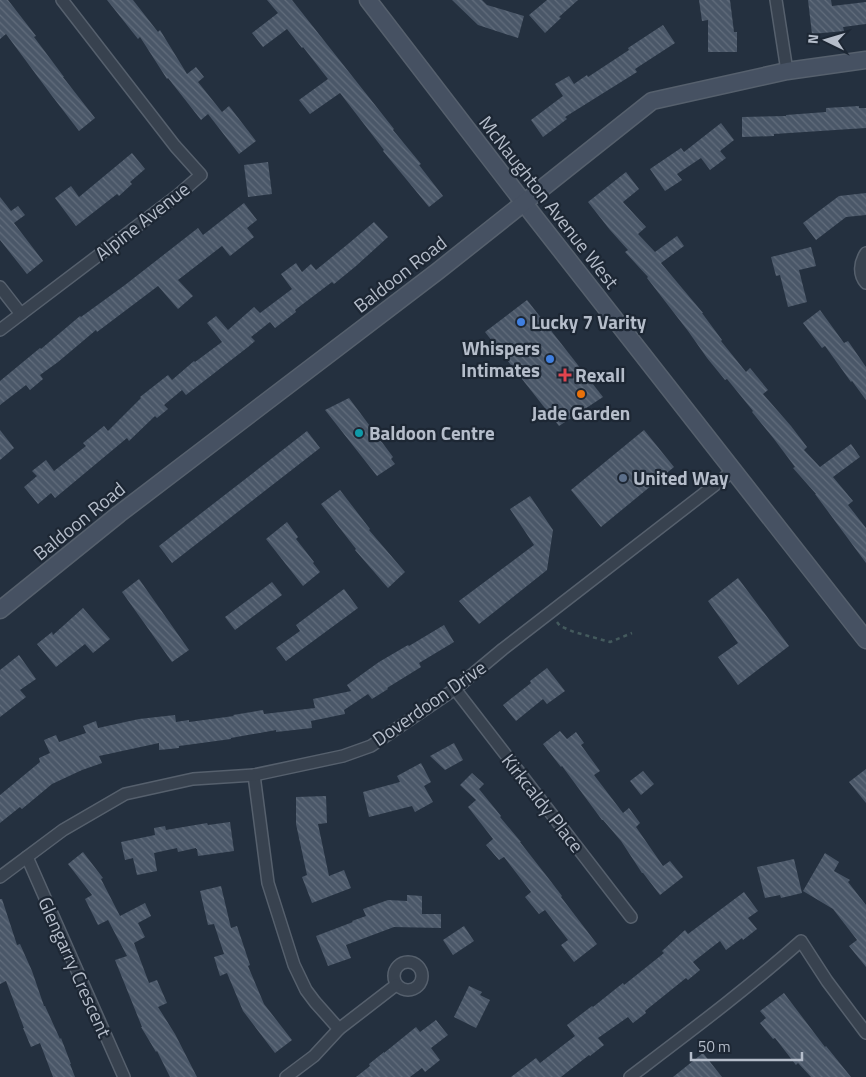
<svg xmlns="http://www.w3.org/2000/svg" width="866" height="1077" font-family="'Titillium Web',sans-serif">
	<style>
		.building { fill: url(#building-back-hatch) }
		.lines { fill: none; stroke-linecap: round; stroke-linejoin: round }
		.street-casing { stroke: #56606d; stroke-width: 14 }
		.secondary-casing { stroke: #56606d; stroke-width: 19 }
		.path { stroke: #445a5d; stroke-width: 2.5; stroke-dasharray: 4 4; stroke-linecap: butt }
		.street { stroke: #38424f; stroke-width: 11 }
		.secondary { stroke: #465162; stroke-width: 16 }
		.shop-dot { fill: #3f7fe0; stroke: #1d2734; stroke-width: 2 }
		.health-dot { fill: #e0444e; stroke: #1d2734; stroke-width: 2 }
		.food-dot { fill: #e8710a; stroke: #1d2734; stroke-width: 2 }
		.culture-dot { fill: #0f9aa8; stroke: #1d2734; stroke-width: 2 }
		.service-dot { fill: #5c6f8a; stroke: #1d2734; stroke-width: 2 }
		.labels { text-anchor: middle; stroke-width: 4.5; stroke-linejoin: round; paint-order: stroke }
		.street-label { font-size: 19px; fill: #b5bdca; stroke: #1d2734 }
		.poi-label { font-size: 19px; font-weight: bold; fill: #b5bdca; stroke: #1d2734; text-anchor: start }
	</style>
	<defs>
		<pattern id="building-back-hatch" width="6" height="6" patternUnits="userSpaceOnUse" patternTransform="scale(1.25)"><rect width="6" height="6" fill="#4a5768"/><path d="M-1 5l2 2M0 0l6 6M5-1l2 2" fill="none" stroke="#626d7c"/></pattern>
	</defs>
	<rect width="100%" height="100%" fill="#24303f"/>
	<g class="building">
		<path d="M0,0H8L36,36L34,37L64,77H63L95,118L79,131L52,96L6,34L0,39Z"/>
		<path d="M107,0H133L158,32L160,30L187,74L196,67L204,77L198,82L222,112L229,106L256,141L239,154L208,114L201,120L168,78L167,79L140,37L138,39Z"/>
		<path d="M267,0H292L394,129L393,130L421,164L419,165L443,196L429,207L383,151L384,150L340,93L310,114L299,100L328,79L303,47L302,48L287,29L263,47L252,33L278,13Z"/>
		<path d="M452,0H482L487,5L524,16L518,38L478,25Z"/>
		<path d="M547,0H578L559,17L561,18L545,33L529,15Z"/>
		<path d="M699,0H730L734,32H737V52H708V20L702,21Z"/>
		<path d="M808,0H831L832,6L866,2V24L843,27L844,31L812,34Z"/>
		<path d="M663,25L675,43L635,69L637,72L565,117L567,119L543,137L531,120L563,96L555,84L569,76L574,84L587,75L588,77L629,50L628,48Z"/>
		<path d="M859,106V108H866V128L774,134V136L742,137V117L786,116V115L826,112V108Z"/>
		<path d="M721,123L734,140L720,151L726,158L710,170L701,158L677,174L682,180L665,191L650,169L681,148L684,152Z"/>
		<path d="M132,153L145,169L130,182L132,184L119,196L117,194L76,226L55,198L71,186L79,197Z"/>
		<path d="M268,162L272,194L248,197L244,165Z"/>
		<path d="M626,172L639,189L623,202L646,227L638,234L655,252L677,236L684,246L661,263L703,313H702L722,340L721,341L746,372L750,368L768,390L763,394L791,426L807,447L804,450L820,467L851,444L860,457L833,477L853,501L848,505L866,528V563L815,494H816L793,468L795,467L774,439L752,412L753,411L727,379L725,380L707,358L688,331L647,278L648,277L625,252L628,250L610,230L588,202Z"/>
		<path d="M866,193V215L846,217L816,240L803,223L839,196Z"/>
		<path d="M0,197L11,211L18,206L25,215L14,223L43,261L27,274L0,240Z"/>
		<path d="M244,203L257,220L247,228L254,237L230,256L222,246L178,280L193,296L178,309L158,286L97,332L96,330L58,362L40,375L43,379L30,390L26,385L0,405V381L40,348L41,349L80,316L81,317L125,285L198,228L203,235Z"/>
		<path d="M374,222L388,237L356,266L334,284L332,282L295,310L296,312L275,328L270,322L251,337L255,341L248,347L186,395L182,390L164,405L168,409L157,418L155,416L129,441L127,438L55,498L51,493L38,504L24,487L37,476L32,471L46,460L54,471L86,446L83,443L104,426L108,431L141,398L140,397L168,375L172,380L194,361L195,362L222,342L207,323L216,316L228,330L254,307L260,313L292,289L281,274L296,263L302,272L311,264L316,270L348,244Z"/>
		<path d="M811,247L816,266L799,270L807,302L788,307L780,275L776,276L771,257Z"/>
		<path d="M527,300L603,397L559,426L485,332Z"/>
		<path d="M820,310L844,343L848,341L866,367V400L852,381L851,382L825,346L822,348L803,323Z"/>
		<path d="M349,398L393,457L391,459L395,464L377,476L325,410Z"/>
		<path d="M0,430L14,448L0,460Z"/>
		<path d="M644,430L674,467L601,527L571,490Z"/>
		<path d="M307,431L320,448L172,563L159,546Z"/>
		<path d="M340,490L370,529L369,530L405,572L388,588L355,550L356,549L321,504Z"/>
		<path d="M530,496L553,530L547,570L479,624L459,601L534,545L510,509Z"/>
		<path d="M287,522L298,537L296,539L314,562L313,563L320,572L303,586L266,539Z"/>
		<path d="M738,578L789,646L738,685L718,657L738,643L708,601Z"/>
		<path d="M139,579L189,650L172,662L122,592Z"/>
		<path d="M272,582L282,595L235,630L225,617Z"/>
		<path d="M344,589L358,608L286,661L276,648L300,631L296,625Z"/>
		<path d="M83,608L110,639L93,653L85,644L56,667L37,644L52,632L53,635Z"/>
		<path d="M444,625L454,642L419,663L421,667L387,688L388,689L372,699L368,694L344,710L345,714L311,721L312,728L276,732V730L231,738V739L179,746V748L159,750V743L99,756L102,763L82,770L52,784L22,809L20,807L0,823V795L40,762L39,758L50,753L44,740L56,735L59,742L86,733L83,726L96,721L98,728L139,719L175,715L176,722L189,720V722L234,716L233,715L263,710L264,714L315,708L313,699L351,691L347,685L379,662L408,645L409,646Z"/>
		<path d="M19,655L36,679L20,690L26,697L0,717V670Z"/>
		<path d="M547,668L565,691L547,704L543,699L516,721L503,705L531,683L530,681Z"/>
		<path d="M560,731L567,739L576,732L584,743L581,745L600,771L594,775L623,813L629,808L640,823L636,827L663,866L670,861L683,877L660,895L643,873H642L621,841L603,820H602L562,766L561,767L543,744Z"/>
		<path d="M454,743L463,760L445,770L430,756Z"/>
		<path d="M421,763L431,782L424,786L433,802L415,812L412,806L369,817L363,792L400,782L397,776Z"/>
		<path d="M866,769V803L849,782Z"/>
		<path d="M643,771L654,784L641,795L630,781Z"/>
		<path d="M472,773L484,784L479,789L501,816L500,817L521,842H520L549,879L562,896L561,897L597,944L574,962L561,945L568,940L545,910L539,914L525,897L531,892L504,857L499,860L486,845L493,839L468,807L476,800L460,785Z"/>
		<path d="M326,796L327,823L318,824L329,876L344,870L351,888L312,903L302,877L307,875L296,824V797Z"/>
		<path d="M230,822L234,851L198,856L197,849H196V848L178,852L177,848L154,853L157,871L137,875L133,858L125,860L121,842L155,835L154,828L165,826L166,830L207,823L208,825Z"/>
		<path d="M83,852L103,878L101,879L120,916L145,903L151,916L138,923L145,937L134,943L149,983L157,980L167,1003L158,1007L175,1034L197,1077H170L157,1051L156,1052L141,1027H142L115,960L127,956L108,920L98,925L85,899L92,895L68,864Z"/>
		<path d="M825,853L839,862L834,871L850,880L848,882L866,905V967L849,946L857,940L833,909L803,891Z"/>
		<path d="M794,859L802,893L781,898L780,895L765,898L757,867Z"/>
		<path d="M221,886L231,928L237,926L250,965L248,966L264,1004L292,1040L275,1053L243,1011L227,973L220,976L214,957L224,954L214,924L208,925L200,891Z"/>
		<path d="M744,892L758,911L748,918L757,929L743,940L742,938L726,950L720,941L693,962L700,970L688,980L686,978L645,1011L646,1013L633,1023L628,1017L598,1038L604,1045L590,1056L589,1055L561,1077H511L536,1058L540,1063L575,1036L567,1025L592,1006L593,1007L623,983L624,985L664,953L662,951L685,930L688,934Z"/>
		<path d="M407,895L422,896V914H441V928L394,927L346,945L351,958L328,966L316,936L353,922L352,921L366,916L363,909L388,900L407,901Z"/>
		<path d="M0,899H2L17,945L20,944L32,971L44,1006H45L60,1039L61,1038L71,1064H70L75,1077H53L40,1043L31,1047L23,1028H24L6,981L0,984Z"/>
		<path d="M464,926L474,941L453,955L443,940Z"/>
		<path d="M469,986L482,992L480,995L490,1000L476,1028L454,1017Z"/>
		<path d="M784,993L825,1047L826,1046L851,1077H811L798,1063L796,1065L775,1038L773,1039L760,1023L766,1018L760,1011Z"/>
		<path d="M436,1020L448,1035L431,1048L440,1060L425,1072L422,1068L410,1077H356L370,1066L369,1064L384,1052V1053L416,1027L420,1032Z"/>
		<path d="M703,1053L722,1077H673Z"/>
	</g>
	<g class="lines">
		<defs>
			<g id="street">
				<path d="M776,0L787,71"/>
				<path d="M866,253C860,262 858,274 866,283"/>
				<path d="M0,287L21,314"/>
				<path d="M0,330L178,195L201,175L175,146L62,0"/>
				<path d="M455,689L631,917"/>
				<path d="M254,775L268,883L294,965L306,990L315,1002L339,1029"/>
				<path d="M27,857L124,1077"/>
				<path d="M0,877L63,830L125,794L193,779L254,775L343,756L371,746L455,689L503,649L733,471"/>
				<circle cx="408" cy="976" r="14"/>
				<path d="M286,1077L314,1056L339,1029L396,985"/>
				<path d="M630,1077C688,1033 747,989 801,941L827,981L866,1033"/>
			</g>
			<g id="secondary">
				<path d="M368,0L534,216L866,640"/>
				<path d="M0,610L119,514L438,271L652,101L787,71L866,60"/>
			</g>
		</defs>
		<use href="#street" class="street-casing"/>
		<use href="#secondary" class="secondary-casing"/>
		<path class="path" d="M557,622L560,626L574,632L610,642L632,633"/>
		<use href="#street" class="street"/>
		<use href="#secondary" class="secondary"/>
	</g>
	<g class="shop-dot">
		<circle cx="521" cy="322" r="5"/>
		<circle cx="550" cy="359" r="5"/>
	</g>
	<path class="health-dot" d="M562.5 367.5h5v5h5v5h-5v5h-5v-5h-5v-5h5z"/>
	<circle class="food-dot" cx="581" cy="394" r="5"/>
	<circle class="culture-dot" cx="359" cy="433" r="5"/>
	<circle class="service-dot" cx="623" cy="478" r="5"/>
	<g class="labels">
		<g class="street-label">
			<text transform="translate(549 202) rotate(52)" y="7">McNaughton Avenue West</text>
			<text transform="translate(142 221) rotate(-38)" y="7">Alpine Avenue</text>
			<text transform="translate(400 274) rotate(-38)" y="7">Baldoon Road</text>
			<text transform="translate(79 521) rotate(-39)" y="7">Baldoon Road</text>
			<text transform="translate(429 703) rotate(-35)" y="7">Doverdoon Drive</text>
			<text transform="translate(543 803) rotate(52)" y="7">Kirkcaldy Place</text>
			<text transform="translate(75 967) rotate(66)" y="7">Glengarry Crescent</text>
		</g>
		<g class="poi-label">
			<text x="531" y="329">Lucky 7 Varity</text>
			<text x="540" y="355" text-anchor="end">Whispers<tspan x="540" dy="22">Intimates</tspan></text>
			<text x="575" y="382">Rexall</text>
			<text x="581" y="420" text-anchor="middle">Jade Garden</text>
			<text x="369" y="440">Baldoon Centre</text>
			<text x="633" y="485">United Way</text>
		</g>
	</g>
	<g transform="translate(826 40) rotate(275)" stroke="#1d2734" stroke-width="4" paint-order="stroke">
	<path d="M0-4L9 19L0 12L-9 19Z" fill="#b5bdca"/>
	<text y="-8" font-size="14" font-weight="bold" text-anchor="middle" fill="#b5bdca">N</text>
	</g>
	<path d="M691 1052v8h111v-8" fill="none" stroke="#b5bdca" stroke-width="2.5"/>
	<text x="698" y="1052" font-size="15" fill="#b5bdca" stroke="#1d2734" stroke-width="4" paint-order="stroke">50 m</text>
</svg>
